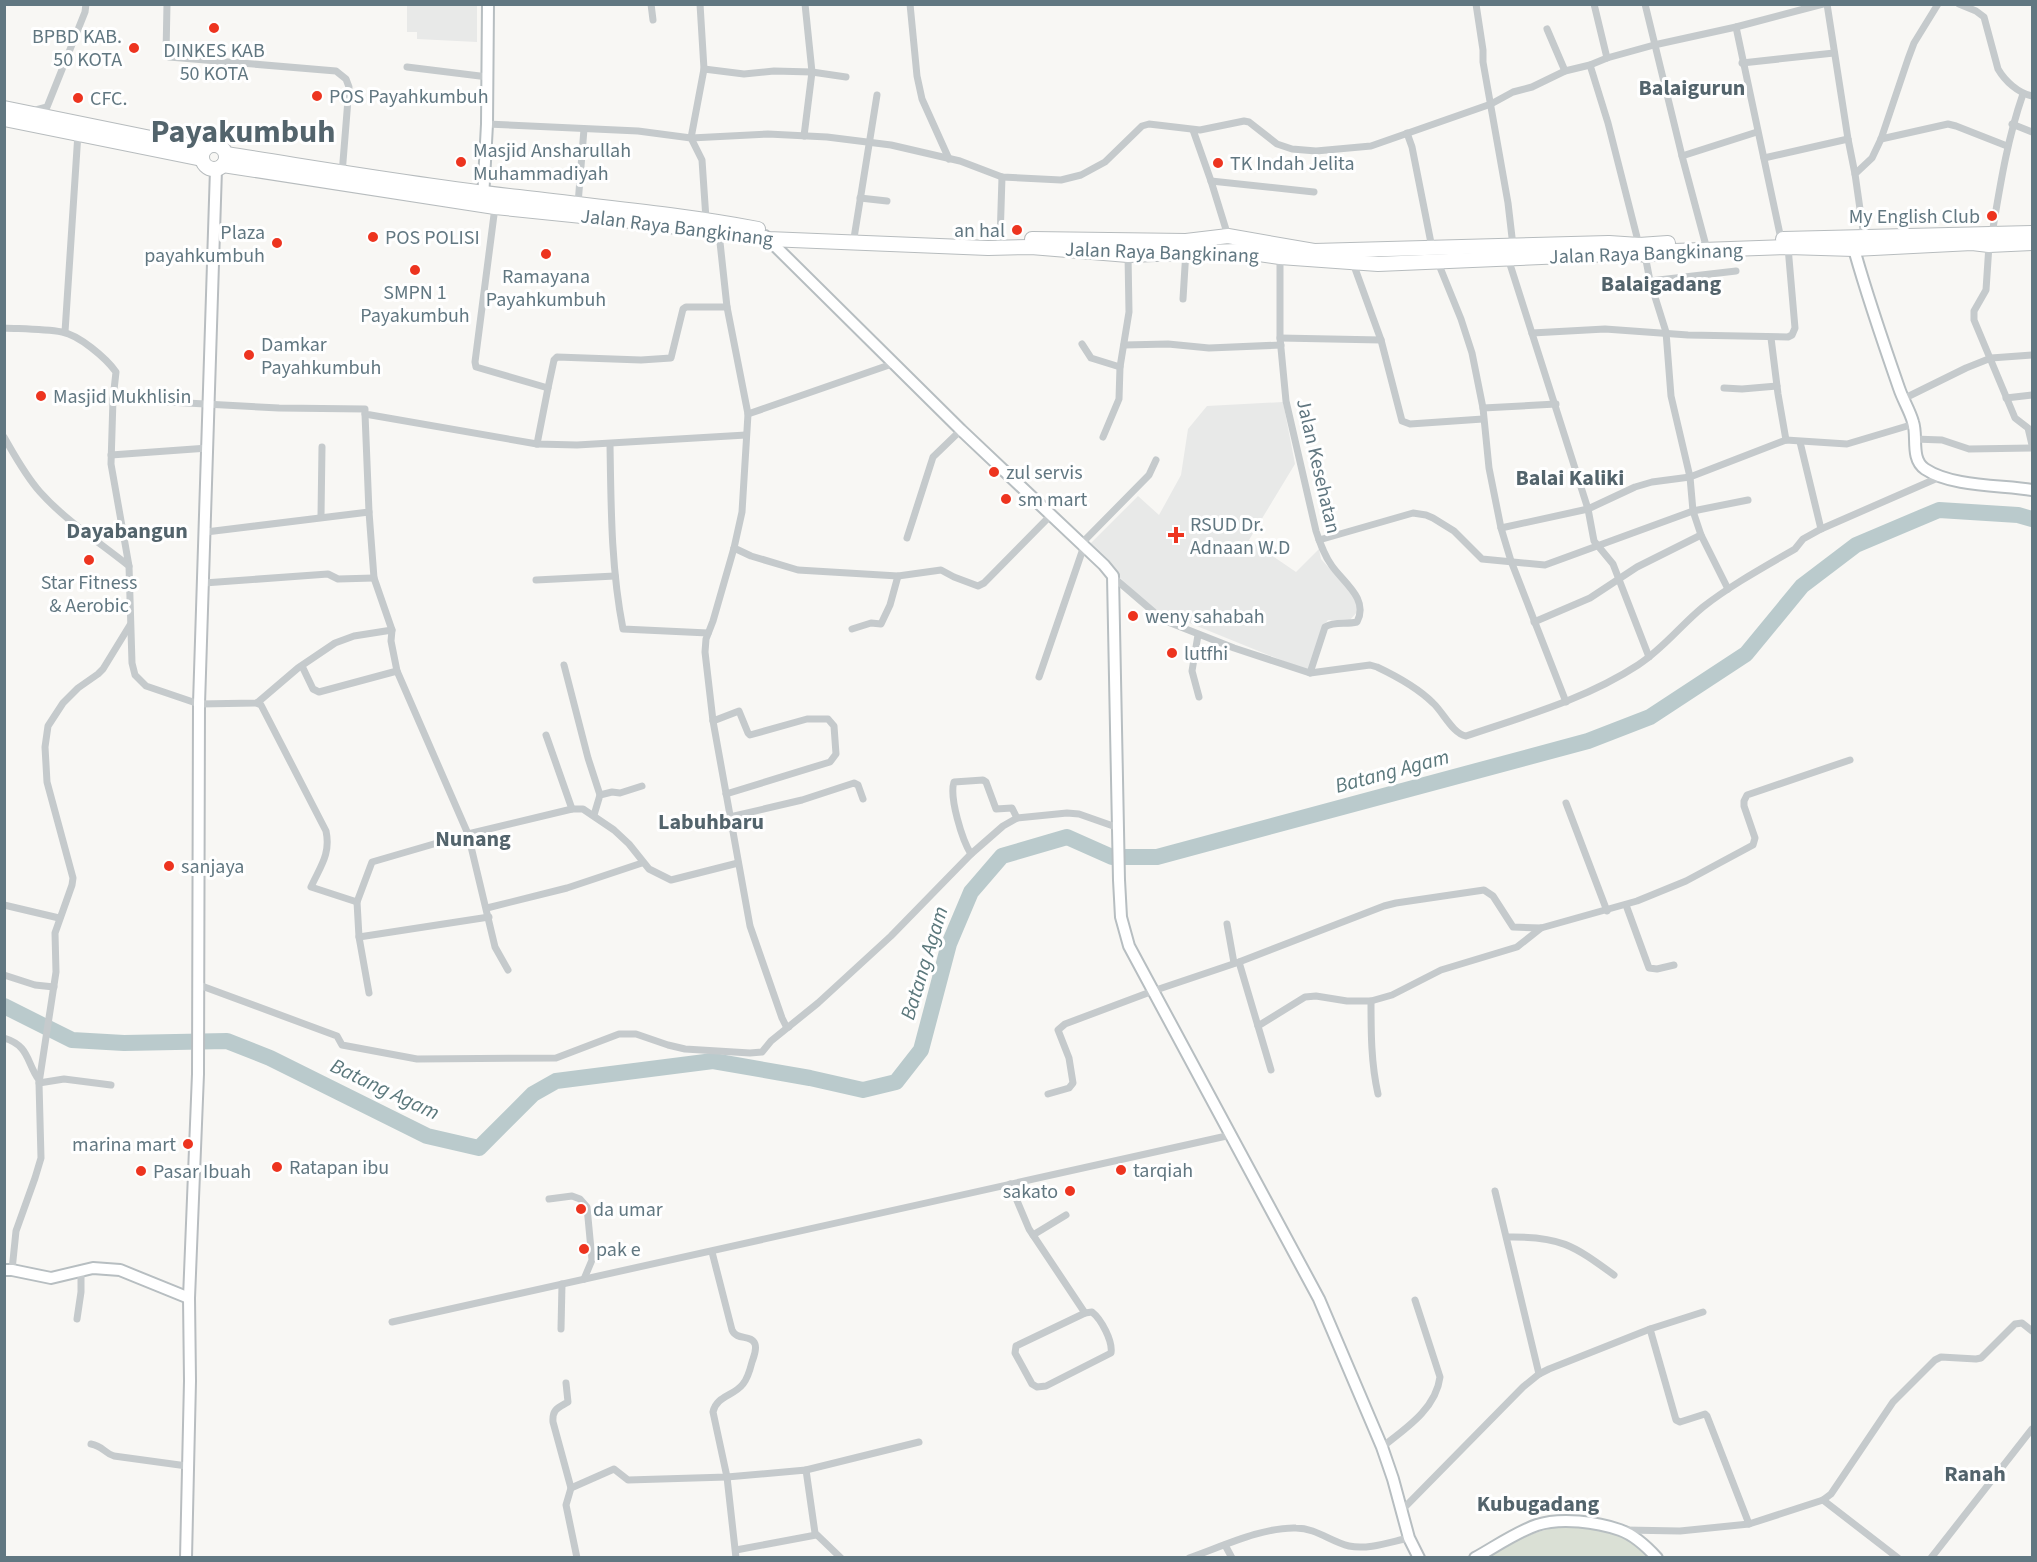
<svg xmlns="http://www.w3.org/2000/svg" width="2037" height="1562" font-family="'Source Sans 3',sans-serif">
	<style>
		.built { fill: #e8e9e8 }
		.green { fill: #dae0d5 }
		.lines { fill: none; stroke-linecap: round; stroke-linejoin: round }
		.river { stroke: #bacacc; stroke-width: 16 }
		.secondary-casing { stroke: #b7bec1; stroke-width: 14 }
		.primary-casing { stroke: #b8bdc0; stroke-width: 14 }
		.highway-casing { stroke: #b7bcbe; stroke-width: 16 }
		.street { stroke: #c5cacc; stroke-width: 7 }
		.secondary { stroke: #fff; stroke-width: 10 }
		.primary { stroke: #fff; stroke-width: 10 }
		.highway { stroke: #fff; stroke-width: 14 }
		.poi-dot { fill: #ed341f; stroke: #fff; stroke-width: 2 }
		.labels { text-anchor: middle; stroke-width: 6; stroke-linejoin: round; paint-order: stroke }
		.poi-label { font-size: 20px; fill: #617781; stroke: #fff; text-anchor: start }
		.street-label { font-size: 20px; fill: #617781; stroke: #fff }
		.water-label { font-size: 21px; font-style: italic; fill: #5b787c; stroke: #fff }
		.quarter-label { font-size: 22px; font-weight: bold; fill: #53646c; stroke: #fff }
		.town-label { font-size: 32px; font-weight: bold; fill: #53646c; stroke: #fff }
	</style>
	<rect width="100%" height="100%" fill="#f8f7f4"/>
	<g class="built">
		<path d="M407,5H477V42L417,39V32H407Z"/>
		<path d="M1283,402L1295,464L1249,540L1296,572L1319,549L1321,559L1354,596L1358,611L1350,620H1328L1322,627L1308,671L1150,607L1088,546L1138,496L1159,515L1181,475L1188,429L1207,406Z"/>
	</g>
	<path class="green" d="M1568,1526L1609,1531L1629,1539L1651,1558H1486C1512,1543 1537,1528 1568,1526Z"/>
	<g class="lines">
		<path class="river" d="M4,1006L72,1040L124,1043L227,1041L270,1058L427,1136L479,1148L533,1094L556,1081L713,1061L810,1078L863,1090L896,1082L921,1050L949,944L971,892L1002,856L1067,837L1112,857H1157L1588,741L1650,717L1746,654L1802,586L1856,545L1939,510L2018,515L2032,519"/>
		<defs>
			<g id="secondary">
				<path d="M483,199L487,124L488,4"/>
				<path d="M765,236L961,430L1104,565L1113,576L1119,880L1121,917L1129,946L1319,1299L1382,1447L1393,1479L1409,1538L1419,1558"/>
				<path d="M1854,249C1867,296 1883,342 1899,388C1903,400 1910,411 1913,422C1918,436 1910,459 1925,469C1952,487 2001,485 2032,490"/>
				<path d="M4,1270H12L51,1278L93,1268L120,1270L189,1298"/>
				<path d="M1475,1558C1495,1547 1516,1532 1537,1525C1561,1517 1597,1522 1620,1530C1634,1535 1647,1547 1657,1558"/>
			</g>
			<path id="primary" d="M186,1558L190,1381L189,1298L198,1074L199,704L216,169"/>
			<g id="highway">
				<path d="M4,108L205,149"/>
				<path d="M4,119L202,159"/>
				<circle cx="214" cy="157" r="12"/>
				<path d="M226,154C323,169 421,186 519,197C599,207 679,214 758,229"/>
				<path d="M223,165L495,207L631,221L768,239L988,248L1031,247L1128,255L1238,251L1280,257L1378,264L1635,253L1645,255L1674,251L1788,247L1854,249L1972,243L1989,245L2032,243"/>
				<path d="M1032,239L1186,241L1228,236L1314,251L1609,243L1639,245L1668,243"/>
				<path d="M1783,239L2032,233"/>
			</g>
		</defs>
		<use href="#secondary" class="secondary-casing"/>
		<use href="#primary" class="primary-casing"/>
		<use href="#highway" class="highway-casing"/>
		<g class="street">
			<path d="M167,4L166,54L169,57L336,71L346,79L349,87L342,174"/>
			<path d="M651,4L653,20"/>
			<path d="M700,4L704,69L691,138L702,160L706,219"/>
			<path d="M910,4L917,76L922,99L949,159"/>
			<path d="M1476,4L1483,50V62L1508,203L1513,246"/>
			<path d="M1594,4L1607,58"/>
			<path d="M1645,4L1682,156L1705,242"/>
			<path d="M1827,4L1848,139L1855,174"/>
			<path d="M1959,4L1976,11L1984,17L1998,69C2005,81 2018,93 2032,96"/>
			<path d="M1736,27L1781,239"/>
			<path d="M1547,29L1565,71"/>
			<path d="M1742,63L1834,53"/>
			<path d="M1590,65L1608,123L1639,245"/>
			<path d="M407,67L488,77"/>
			<path d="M704,69L744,74L774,71L812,72L846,77"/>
			<path d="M32,111L47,107L85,12L86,4"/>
			<path d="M487,124L638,131L691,138L768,134L827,137L891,145L960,161L1002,177L1061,180L1081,175L1105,162L1142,126L1149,124L1200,130L1244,121L1249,122L1277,144L1292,149L1316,151L1371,146L1491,104L1513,92L1532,87L1565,71L1590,65L1607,58L1654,45L1736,27L1823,4"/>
			<path d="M2012,124L2032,132"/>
			<path d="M1193,130L1211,181L1228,236"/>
			<path d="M1407,133L1412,147L1432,248"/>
			<path d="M804,136L812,72L805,4"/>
			<path d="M1881,139L1948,124L1956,126L2007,146"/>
			<path d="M1682,156L1757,132"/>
			<path d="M1764,158L1848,139"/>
			<path d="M1211,181L1314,192"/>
			<path d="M860,198L887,201"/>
			<path d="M578,204L584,129"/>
			<path d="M495,207L475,362L476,367L548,388L537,444"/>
			<path d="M719,233L727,307L748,414L742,512L734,548L713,621L706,639L705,652L713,721L750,926L782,1018L786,1026L789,1027"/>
			<path d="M1992,234C2000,186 2007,140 2023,94"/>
			<path d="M1864,237L1855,174L1872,158L1881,139L1908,59L1914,43L1938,4"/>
			<path d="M854,238L877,95"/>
			<path d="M1000,240L1002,177"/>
			<path d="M1989,245L1986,290L1974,311V320L2015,418L2028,428L2032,445"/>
			<path d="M1645,255L1650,281L1666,332L1671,396L1690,477L1693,511L1701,535L1728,589"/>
			<path d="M1280,257V338L1286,401L1316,531C1320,543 1324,555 1332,566C1344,583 1369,599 1357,622C1346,625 1335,621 1325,627L1310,673"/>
			<path d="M1508,258L1588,509L1594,541L1613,564L1649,657"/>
			<path d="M1437,260L1461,319L1472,353L1483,408L1489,468L1501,528L1511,561L1566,702"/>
			<path d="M1353,263L1381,340L1402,421L1410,424L1483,419"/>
			<path d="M1650,281L1736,271"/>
			<path d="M1183,299L1186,250"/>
			<path d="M4,328C24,329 44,329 62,332C79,335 106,358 116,372L113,399L279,408L365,409V414L537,444L577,445L746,435"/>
			<path d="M65,332L78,133"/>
			<path d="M1532,333L1605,329L1688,335L1788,337L1792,335L1795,328L1788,247"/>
			<path d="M1280,338L1381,340"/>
			<path d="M1771,338L1778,394L1786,440"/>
			<path d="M1082,344L1091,358L1120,367"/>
			<path d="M1124,345L1168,344L1209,348L1281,345"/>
			<path d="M548,388L554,360L557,357L641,360L671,358L683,309L686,307H727"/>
			<path d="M1724,388L1742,389L1777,386"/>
			<path d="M2006,398L2032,395"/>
			<path d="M113,399L111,464L129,566"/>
			<path d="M1903,399L1966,368L1991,358L2032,355"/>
			<path d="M1483,408L1556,404"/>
			<path d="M748,414L892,364"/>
			<path d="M4,437C15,456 25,475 40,492C65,520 99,542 129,566L132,663L135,675L146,686L199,704L257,703L298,668L335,643L354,636L392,630"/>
			<path d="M1103,437L1119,399L1120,367L1129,312L1128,255"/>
			<path d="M1914,439L1942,440L1969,449L2032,448"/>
			<path d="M1800,442L1821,529"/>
			<path d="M610,444C611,506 611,568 623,629L708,633"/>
			<path d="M111,455L208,448"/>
			<path d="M369,512L374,578L392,630L391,641L397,671L468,834L572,809H583L614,830L629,844L649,869L671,880L738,863"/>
			<path d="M321,516L322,447"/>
			<path d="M1501,528L1588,509L1635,487L1652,482L1690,477L1786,440L1847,444L1914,424"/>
			<path d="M206,532L369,512L365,414"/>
			<path d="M907,538L933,457L961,430"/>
			<path d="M1319,540L1413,513L1426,515L1433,518L1454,531L1482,559L1545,565L1693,511L1748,500"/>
			<path d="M1081,544L1149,475L1156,460"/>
			<path d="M734,548L751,556L798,570L898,576L941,570L954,577L978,586L984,583L1052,514"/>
			<path d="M1113,577L1163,620L1234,648L1310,673L1370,665L1377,667C1396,676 1419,689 1433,703C1443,712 1453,734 1466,736C1525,716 1586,699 1638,665C1663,649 1681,625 1703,607C1731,585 1764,567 1795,549L1803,539L1821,529L1940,477"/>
			<path d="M536,580L615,576"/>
			<path d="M204,583L328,574L338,579L374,578"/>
			<path d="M1534,622L1590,598L1637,567L1701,535"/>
			<path d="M852,629L871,623L881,624L890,605L898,576"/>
			<path d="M1198,635L1192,671L1199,697"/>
			<path d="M564,665L588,758L600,795"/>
			<path d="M302,666L313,689L319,692L397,671"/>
			<path d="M1039,677L1084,546"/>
			<path d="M257,703L261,705L326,831C331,854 320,867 311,887L357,902"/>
			<path d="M713,721L739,711L748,733L750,735L807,719H828L834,726L836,754L830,762L726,794"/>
			<path d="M546,735L572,809"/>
			<path d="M1566,803L1607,911"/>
			<path d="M594,815L600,795L612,792L620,793L642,786"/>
			<path d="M730,817L802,800L854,783L858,785L863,799"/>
			<path d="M971,854C962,840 949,797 954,782L983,780L986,782L996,809L1012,808L1017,818"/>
			<path d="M4,905L59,918"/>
			<path d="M1626,905L1649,968L1657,969L1674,965"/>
			<path d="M487,908L567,888L642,863"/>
			<path d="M1227,924L1234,963"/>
			<path d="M359,937L489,917"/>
			<path d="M1239,962L1271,1070"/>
			<path d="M4,975L35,985L54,987"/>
			<path d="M199,985L337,1036L342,1045L417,1059L556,1058L619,1034H636L668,1045L685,1049L750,1053L762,1052L771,1041L818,1003L891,936L971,854L1003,826L1017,818L1067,813L1079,814L1116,827"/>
			<path d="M369,993L359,937L357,902L372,862L468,834L495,947L508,970"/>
			<path d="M1371,1001C1371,1032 1371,1063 1378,1094"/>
			<path d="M1258,1026L1305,997L1316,996L1347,1001H1371L1392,995L1441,970L1517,947L1541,928"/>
			<path d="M4,1038C30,1046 26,1062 39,1080"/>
			<path d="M39,1083L64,1079L111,1085"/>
			<path d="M1048,1094L1069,1088L1073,1083L1069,1058L1058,1030L1065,1024L1153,991L1239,962L1384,906L1396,903L1484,890L1493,896L1513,927L1541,928L1637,901L1686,881L1753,845L1755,838L1744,806V801L1747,795L1850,760"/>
			<path d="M1010,1184L1029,1229L1085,1313"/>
			<path d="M1495,1191L1539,1374"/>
			<path d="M549,1199L572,1196L580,1199L587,1207L592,1260L584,1279"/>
			<path d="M1033,1235L1066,1215"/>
			<path d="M1507,1237C1560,1236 1573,1245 1614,1275"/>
			<path d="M712,1252L732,1330C737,1341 751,1334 755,1344C757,1350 754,1356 752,1362C750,1370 748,1378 743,1384C734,1396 716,1396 713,1412L727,1477L736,1558"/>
			<path d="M12,1270L16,1231L35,1178L41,1158L39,1083L56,972L55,933L72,885L73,878L47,782L45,747L48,726L63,703L78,688L98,674L103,669L130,625"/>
			<path d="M1092,1312C1101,1319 1113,1341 1111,1353L1046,1386L1037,1387L1032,1384L1015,1353L1016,1346L1085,1313Z"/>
			<path d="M77,1319L81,1292V1271"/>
			<path d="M392,1322L1231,1135"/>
			<path d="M561,1329L562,1284"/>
			<path d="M1650,1329L1676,1420L1680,1422L1705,1414L1707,1416L1749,1524"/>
			<path d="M566,1383L568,1402C558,1408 552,1409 553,1422L571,1488L566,1505L577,1558"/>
			<path d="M91,1444C103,1446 104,1453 114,1456L187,1466"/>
			<path d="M1382,1447C1405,1429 1436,1409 1440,1377L1415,1300"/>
			<path d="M806,1470L919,1442"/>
			<path d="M571,1488L614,1469L628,1480L727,1477L806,1470L815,1533L841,1558"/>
			<path d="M1823,1500L1898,1558"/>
			<path d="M1401,1511L1523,1387L1539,1374L1549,1369L1650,1329L1703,1312"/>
			<path d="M1625,1530L1680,1531L1749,1524L1823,1500L1831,1494L1893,1402L1935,1360L1941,1357L1976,1359L1981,1358L2015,1324L2022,1323L2032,1331"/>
			<path d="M1225,1545L1232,1558"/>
			<path d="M736,1550L816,1535"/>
			<path d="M1189,1558C1221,1547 1262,1527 1296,1528C1316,1528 1331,1542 1349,1546C1368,1550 1390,1542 1409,1538"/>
			<path d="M1931,1558L2032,1429"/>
		</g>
		<use href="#secondary" class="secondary"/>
		<use href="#primary" class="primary"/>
		<use href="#highway" class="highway"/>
	</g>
	<g class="poi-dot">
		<circle cx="214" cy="28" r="6"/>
		<circle cx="134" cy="48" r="6"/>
		<circle cx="317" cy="96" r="6"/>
		<circle cx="78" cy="98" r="6"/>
		<circle cx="461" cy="162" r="6"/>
		<circle cx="1218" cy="163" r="6"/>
		<circle cx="1992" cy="216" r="6"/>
		<circle cx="1017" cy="230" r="6"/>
		<circle cx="373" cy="237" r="6"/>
		<circle cx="277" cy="243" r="6"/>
		<circle cx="546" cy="254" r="6"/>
		<circle cx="415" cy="270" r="6"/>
		<circle cx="249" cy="355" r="6"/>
		<circle cx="41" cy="396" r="6"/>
		<circle cx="994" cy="472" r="6"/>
		<circle cx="1006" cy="499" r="6"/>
		<path d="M1173 526h6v6h6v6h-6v6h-6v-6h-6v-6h6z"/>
		<circle cx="89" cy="560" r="6"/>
		<circle cx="1133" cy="616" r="6"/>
		<circle cx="1172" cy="653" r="6"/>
		<circle cx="169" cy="866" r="6"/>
		<circle cx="188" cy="1144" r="6"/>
		<circle cx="277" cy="1167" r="6"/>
		<circle cx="1121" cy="1170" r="6"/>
		<circle cx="141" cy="1171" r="6"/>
		<circle cx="1070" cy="1191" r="6"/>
		<circle cx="581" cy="1209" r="6"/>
		<circle cx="584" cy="1249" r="6"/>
	</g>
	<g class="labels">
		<g class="poi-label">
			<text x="122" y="43" text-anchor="end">BPBD KAB.<tspan x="122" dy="23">50 KOTA</tspan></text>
			<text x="214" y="57" text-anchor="middle">DINKES KAB<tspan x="214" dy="23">50 KOTA</tspan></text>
			<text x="329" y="103">POS Payahkumbuh</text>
			<text x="90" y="105">CFC.</text>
			<text x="473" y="157">Masjid Ansharullah<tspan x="473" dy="23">Muhammadiyah</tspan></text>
			<text x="1230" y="170">TK Indah Jelita</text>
			<text x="1980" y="223" text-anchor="end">My English Club</text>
			<text x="1005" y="237" text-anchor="end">an hal</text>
			<text x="265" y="239" text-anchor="end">Plaza<tspan x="265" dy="23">payahkumbuh</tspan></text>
			<text x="385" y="244">POS POLISI</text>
			<text x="546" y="283" text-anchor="middle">Ramayana<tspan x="546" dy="23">Payahkumbuh</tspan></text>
			<text x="415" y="299" text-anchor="middle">SMPN 1<tspan x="415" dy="23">Payakumbuh</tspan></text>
			<text x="261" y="351">Damkar<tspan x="261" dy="23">Payahkumbuh</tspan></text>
			<text x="53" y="403">Masjid Mukhlisin</text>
			<text x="1006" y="479">zul servis</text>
			<text x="1018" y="506">sm mart</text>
			<text x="1190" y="531">RSUD Dr.<tspan x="1190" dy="23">Adnaan W.D</tspan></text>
			<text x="89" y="589" text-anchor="middle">Star Fitness<tspan x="89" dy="23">&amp; Aerobic</tspan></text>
			<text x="1145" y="623">weny sahabah</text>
			<text x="1184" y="660">lutfhi</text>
			<text x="181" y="873">sanjaya</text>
			<text x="176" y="1151" text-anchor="end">marina mart</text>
			<text x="289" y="1174">Ratapan ibu</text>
			<text x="1133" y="1177">tarqiah</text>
			<text x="153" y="1178">Pasar Ibuah</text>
			<text x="1058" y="1198" text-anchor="end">sakato</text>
			<text x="593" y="1216">da umar</text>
			<text x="596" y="1256">pak e</text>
		</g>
		<g class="street-label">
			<text transform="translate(677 227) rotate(7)" y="7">Jalan Raya Bangkinang</text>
			<text transform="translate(1162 252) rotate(2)" y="7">Jalan Raya Bangkinang</text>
			<text transform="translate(1646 253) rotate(-2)" y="7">Jalan Raya Bangkinang</text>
			<text transform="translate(1319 466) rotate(77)" y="7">Jalan Kesehatan</text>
		</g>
		<g class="water-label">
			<text transform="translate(1392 771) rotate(-15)" y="7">Batang Agam</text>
			<text transform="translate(924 963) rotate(-73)" y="7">Batang Agam</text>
			<text transform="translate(385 1089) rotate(25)" y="7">Batang Agam</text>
		</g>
		<g class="quarter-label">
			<text x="1692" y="95">Balaigurun</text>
			<text x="1661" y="291">Balaigadang</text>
			<text x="1570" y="485">Balai Kaliki</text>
			<text x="127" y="538">Dayabangun</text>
			<text x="711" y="829">Labuhbaru</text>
			<text x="473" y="846">Nunang</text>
			<text x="1975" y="1481">Ranah</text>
			<text x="1538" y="1511">Kubugadang</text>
		</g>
		<g class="town-label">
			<text x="243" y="142">Payakumbuh</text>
		</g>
	</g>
	<rect width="2037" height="1562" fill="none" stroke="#617781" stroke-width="12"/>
</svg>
